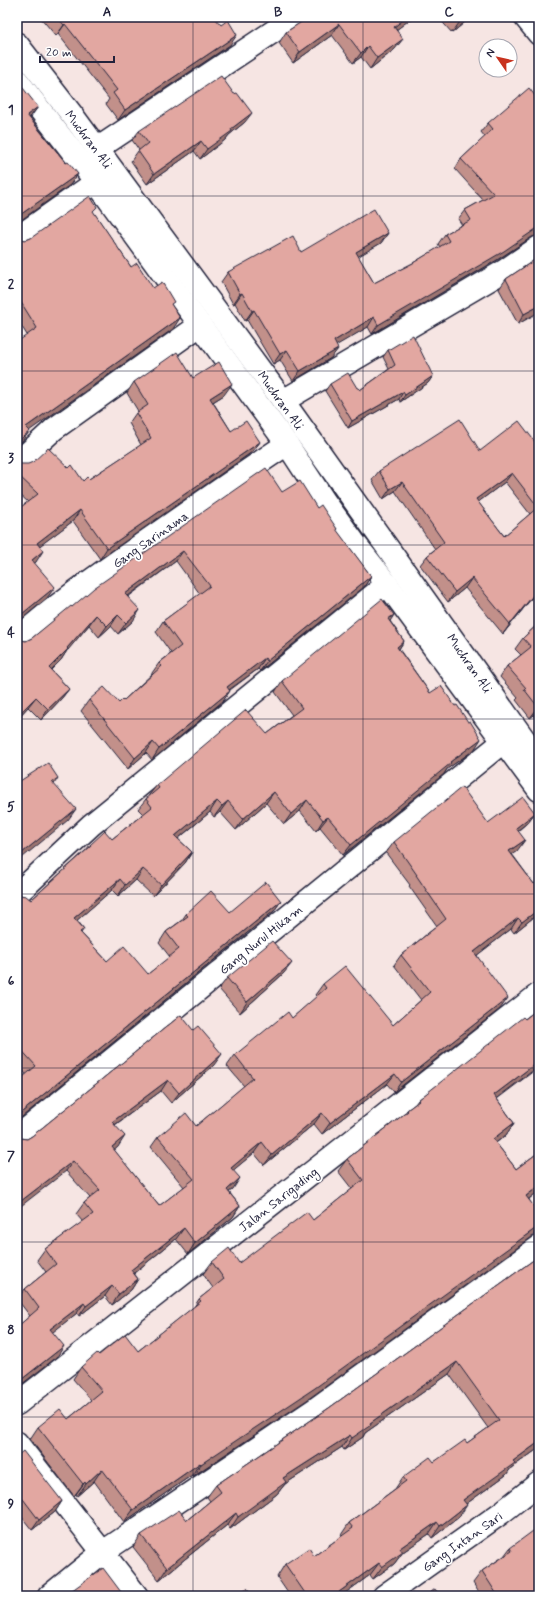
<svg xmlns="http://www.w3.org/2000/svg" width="556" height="1613" font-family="Mynerve,sans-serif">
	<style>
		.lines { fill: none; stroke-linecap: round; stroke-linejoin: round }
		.minor-casing { stroke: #22223b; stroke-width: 25 }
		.minor { stroke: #fff; stroke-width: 22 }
		.wall { fill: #c2908a; stroke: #22223b; fill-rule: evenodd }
		.shaded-wall { fill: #9e7571; stroke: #22223b }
		.building { fill: #e2a7a1; stroke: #22223b; fill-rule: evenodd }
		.grid { fill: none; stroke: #22223b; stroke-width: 1; stroke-opacity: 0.55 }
		.labels { text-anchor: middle; stroke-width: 3.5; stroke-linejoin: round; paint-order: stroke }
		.street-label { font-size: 13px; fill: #22223b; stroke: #fff }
		.neatline { fill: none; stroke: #22223b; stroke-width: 1.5 }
		.grid-label { font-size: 13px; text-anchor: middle; font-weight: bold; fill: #22223b }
	</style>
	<rect width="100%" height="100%" fill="#f6e5e3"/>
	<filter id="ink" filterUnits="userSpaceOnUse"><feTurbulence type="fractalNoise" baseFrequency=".025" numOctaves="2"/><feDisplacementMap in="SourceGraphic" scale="8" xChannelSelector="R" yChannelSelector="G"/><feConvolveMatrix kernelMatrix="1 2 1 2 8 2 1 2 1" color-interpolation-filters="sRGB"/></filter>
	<g filter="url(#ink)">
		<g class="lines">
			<defs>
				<g id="minor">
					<path d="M525,17L539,34"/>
					<path d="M17,44L73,116L283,401L539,760"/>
					<path d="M17,80L96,182L287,444L325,502L354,542L387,584L539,790"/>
					<path d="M97,149L295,17"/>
					<path d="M17,238L96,182"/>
					<path d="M283,401L504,271L539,247"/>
					<path d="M17,463L54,429L200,325"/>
					<path d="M17,639C57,603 101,573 145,542C192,509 239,476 287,444"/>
					<path d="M17,894L91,825L387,584"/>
					<path d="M17,1137L504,741"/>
					<path d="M17,1404L539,994"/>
					<path d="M17,1443L137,1596"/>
					<path d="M49,1596L103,1552L314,1410L539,1247"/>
					<path d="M384,1596L501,1513L539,1483"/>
				</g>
			</defs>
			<use href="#minor" class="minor-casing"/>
			<use href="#minor" class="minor"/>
		</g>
		<g class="wall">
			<path d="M40,17H214L230,45L118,120L106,104L109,99L58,34L56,36Z"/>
			<path d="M306,17H413L396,30L395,49L370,69L361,57L353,63L332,35L293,63L279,43L286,32L306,19Z"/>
			<path d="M438,17H471L452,33Z"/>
			<path d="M17,84L38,107L30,118L66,163L78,174L70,185L17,223Z"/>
			<path d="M539,101V235L532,237L497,260L372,334L368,327L336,345L331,358L293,381L280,360L273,364L247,320L245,321L235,303L233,304L221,282L228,272L301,252L388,233L381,243L358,256L374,283L413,263L440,247L438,244L445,234L462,225L458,219L465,210L483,200L455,169L461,159L485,137L481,132L488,123Z"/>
			<path d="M245,122L229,135L225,140L200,159L194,151L147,184L131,161L138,151L139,150L132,140L139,131Z"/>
			<path d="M94,213L131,267L172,306L173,329L29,430L22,441L27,335L17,319V237L20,239L26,240Z"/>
			<path d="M539,257V312L518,324L499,289L506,279Z"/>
			<path d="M388,350L433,376L428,383L400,402L399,399L348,428L325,391L330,384L357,388L360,390L389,369L383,357Z"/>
			<path d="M193,378L224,395L213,402L231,431L260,442L252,452L100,559L73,521L39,546L36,562L34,563L47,598L17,623V510L28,502L17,492V462L20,464L83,481L89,479L141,445L129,423L136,413L138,411L127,393L134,382Z"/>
			<path d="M539,447V589L503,634L465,588L448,602L420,565L427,556L435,549L395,491L383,499L372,480L379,471L480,451ZM505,482L530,514L504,536L478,502Z"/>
			<path d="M282,492L317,508L337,529L336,530L371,576L364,587L260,671L258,669L230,690L223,701L152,760L146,753L128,769L81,711L89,700L119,703L124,700L152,674V673L159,663L171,653L156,632L163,621L200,594L176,561L128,597L133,621L118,634L111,626L99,637L89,625L68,649L61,660L51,670L69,689L61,699L41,720L28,707L17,719V638L21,640L26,641L32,638L72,607Z"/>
			<path d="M390,621L404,641L399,649L430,693L474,750L447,769L444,774L343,855L320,827L316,831L300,811L284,824L266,803L236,830L220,812L214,817L210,812L178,839L192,852L185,863L153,896L136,880L118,896L112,890L77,920L84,929L81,933L107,961L148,974L170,957L159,943L166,932L182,920L186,914L230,912L281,901L274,911L17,1121V1082L26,1074L17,1064V893L31,900L86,850L90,845L112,839L143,814L138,809L157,785L267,734L292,715L275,692L282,681Z"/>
			<path d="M539,623V722L534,715L530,718L516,700L518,698L500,677L507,666L521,655L515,649L523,638Z"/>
			<path d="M535,813L527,823L518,831L517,851L512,854L534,884L539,880V913L514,933L511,929L477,955L500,1009L394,1092L387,1084L322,1134L314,1124L264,1165L254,1153L233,1170V1189L229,1192L240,1206L233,1217L188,1254L176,1239L134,1273L138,1279L131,1290L112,1305L105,1296L79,1316L77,1313L52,1332L57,1357L17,1388V1327L30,1316L17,1299L25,1289L46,1272L37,1260L45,1249L83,1222L76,1214L84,1203L90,1198L66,1171L20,1138L27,1139L32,1136L181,1015L214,1065L171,1103L161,1091L115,1125L118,1147L114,1150L159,1206L184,1187L151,1147L158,1137L196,1126L244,1086L227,1066L235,1055L292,1018L317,997L315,995L323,984L393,1025L421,1000L394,965L401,955L437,926L409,886L410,885L386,853L394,842Z"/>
			<path d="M284,973L240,1013L219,989L227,978Z"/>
			<path d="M539,1008V1067L497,1099L514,1123L506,1135L496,1143L516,1169L539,1152V1191L529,1199L536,1217L532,1237L307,1400L193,1476L192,1475L124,1522L94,1481L77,1496L76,1494L74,1496L30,1439L38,1427L68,1419L91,1400L73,1379L81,1367L99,1355L138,1351L194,1307L199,1299L213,1288L203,1274L212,1262L239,1263L313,1220L352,1189L338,1171L347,1159L404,1114L407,1110L415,1104L418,1100Z"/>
			<path d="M539,1256V1448L511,1468L506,1475L466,1504L459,1517L432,1538L429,1534L403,1552L394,1564L373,1579L370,1575L341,1596H290L277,1577L285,1564L314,1556L342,1536L341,1535L349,1523L395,1489L403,1477L434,1462L467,1443L488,1428L449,1374L365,1433L363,1437L344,1450L342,1447L285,1484L277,1494L230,1529L227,1525L159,1580L133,1547L141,1535L187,1520L210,1501L207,1497L216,1485L329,1408Z"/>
			<path d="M17,1456L62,1501L55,1512L32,1530L17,1511Z"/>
			<path d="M510,1548L539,1596H481L473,1583L482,1571L504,1556Z"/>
		</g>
		<g class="shaded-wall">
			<path d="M407,17H413L386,38L394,27Z"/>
			<path d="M466,17H471L452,33L459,23Z"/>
			<path d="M65,24L58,34L56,36L64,25Z"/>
			<path d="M339,24L332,35L293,63L300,52Z"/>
			<path d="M237,35L230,45L118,120L125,110Z"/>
			<path d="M403,39L395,49L370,69L377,58Z"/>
			<path d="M368,46L361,57L353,63L361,53Z"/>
			<path d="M38,107L30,117L20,126L27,115Z"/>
			<path d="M252,113L245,122L229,135L225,140L200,159L207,149L231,129Z"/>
			<path d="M201,141L194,151L147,184L154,174Z"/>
			<path d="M78,174L70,185L17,223V217Z"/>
			<path d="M539,227V235L532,237L497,260L372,334L378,325Z"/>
			<path d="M388,233L381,243L349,262L356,252Z"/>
			<path d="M242,293L235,303L233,304L240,294Z"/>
			<path d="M539,306V312L518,324L524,314Z"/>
			<path d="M254,310L247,320L245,321L252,311Z"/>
			<path d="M374,317L368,327L327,351L334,341Z"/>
			<path d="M180,318L173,329L19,438L26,427Z"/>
			<path d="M338,349L331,358L293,381L300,371Z"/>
			<path d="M287,350L280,360L273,364L280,354Z"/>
			<path d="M433,376L428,383L400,402L405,395Z"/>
			<path d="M232,384L224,395L203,408L210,398Z"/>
			<path d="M403,392L399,399L348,428L352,421Z"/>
			<path d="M30,431L22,441L17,446V442Z"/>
			<path d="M260,442L252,452L100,559L107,548Z"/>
			<path d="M512,473L505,482L469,509L476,499Z"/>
			<path d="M402,482L395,491L383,499L390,489Z"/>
			<path d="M80,510L73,521L29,554L37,543Z"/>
			<path d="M43,551L36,562L24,571L32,560Z"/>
			<path d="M183,551L176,561L117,604L125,594Z"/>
			<path d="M371,576L364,587L260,671L267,661Z"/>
			<path d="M472,578L465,588L448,602L455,592Z"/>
			<path d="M55,587L47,598L17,623V618Z"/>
			<path d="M539,588V589L503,634L510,624Z"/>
			<path d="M140,610L133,621L118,634L126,623Z"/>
			<path d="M96,615L89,625L68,650V649L61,660L42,679L49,668L67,648Z"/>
			<path d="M118,615L111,626L99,637L107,626Z"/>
			<path d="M394,615L387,626L388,619Z"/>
			<path d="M404,641L397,652V647Z"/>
			<path d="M265,658L258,669L219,697L227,687Z"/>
			<path d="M69,689L61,699L41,720L48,709Z"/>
			<path d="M230,691L223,701L152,760L159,749Z"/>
			<path d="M36,697L28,707L17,719V716Z"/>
			<path d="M539,706V707L534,715L530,718Z"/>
			<path d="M481,739L474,750L447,769L444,774L343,855L351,845L450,762Z"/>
			<path d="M153,742L146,753L128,769L135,758Z"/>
			<path d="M58,778L51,789L52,782Z"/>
			<path d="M274,792L266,803L236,830L243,819Z"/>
			<path d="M307,800L300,811L284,824L291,814Z"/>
			<path d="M217,801L210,812L168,847L175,836Z"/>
			<path d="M228,801L220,812L214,817L222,806Z"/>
			<path d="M76,809L68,820L17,862V857Z"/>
			<path d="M535,813L527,823L508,838L516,828Z"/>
			<path d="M328,817L320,827L316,831L323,820Z"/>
			<path d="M525,840L517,851L502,862L509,851Z"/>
			<path d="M192,852L185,863L153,896L161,885Z"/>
			<path d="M143,869L136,880L118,896L125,885Z"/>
			<path d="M120,879L112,890L67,929L74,918Z"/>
			<path d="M281,901L274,911L17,1121V1116Z"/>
			<path d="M539,909V913L514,933L522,922Z"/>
			<path d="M518,918L511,929L467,963L474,952Z"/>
			<path d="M292,963L284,973L240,1013L247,1002Z"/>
			<path d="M508,998L500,1009L394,1092L401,1082Z"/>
			<path d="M222,1054L214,1065L171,1103L179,1093Z"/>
			<path d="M539,1061V1066L485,1107L494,1095Z"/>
			<path d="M395,1074L387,1084L322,1134L330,1123Z"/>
			<path d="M168,1080L161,1091L105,1132L112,1122Z"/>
			<path d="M322,1113L314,1124L264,1165L272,1155Z"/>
			<path d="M514,1123L506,1135L485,1151L493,1139Z"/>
			<path d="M125,1136L118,1147L105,1158L112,1147Z"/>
			<path d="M262,1142L254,1153L224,1178L231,1168Z"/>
			<path d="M73,1161L66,1171L17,1209V1204Z"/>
			<path d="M240,1178L233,1189L219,1200L227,1190Z"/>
			<path d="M539,1186V1191L517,1208L526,1196Z"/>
			<path d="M240,1206L233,1217L188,1254L195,1243Z"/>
			<path d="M539,1226V1227L532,1237L307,1400L193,1476L201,1464Z"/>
			<path d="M184,1228L176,1239L124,1281L131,1270Z"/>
			<path d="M138,1279L131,1290L112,1305L119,1294Z"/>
			<path d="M112,1286L105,1296L79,1316L86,1306Z"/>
			<path d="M84,1303L77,1313L43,1340L50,1329Z"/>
			<path d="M64,1346L57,1357L17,1388V1383Z"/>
			<path d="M457,1362L449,1374L365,1433L363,1437L344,1450L352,1438L370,1423Z"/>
			<path d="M350,1435L342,1447L285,1484L277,1494L230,1529L238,1517L283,1478Z"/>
			<path d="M539,1442V1448L511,1468L506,1475L455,1512L463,1500L513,1461Z"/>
			<path d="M200,1463L192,1475L124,1522L133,1510Z"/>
			<path d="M102,1469L94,1481L77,1496L86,1484Z"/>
			<path d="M85,1482L76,1494L74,1496L83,1484Z"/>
			<path d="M62,1501L55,1512L32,1530L39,1520Z"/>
			<path d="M467,1505L459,1517L432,1538L440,1526Z"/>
			<path d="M236,1513L227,1525L159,1580L167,1568Z"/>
			<path d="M437,1522L429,1534L403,1552L394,1564L373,1579L382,1567L400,1548Z"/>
			<path d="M379,1563L370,1575L341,1596L339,1592Z"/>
		</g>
		<g class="building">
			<path d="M57,17H214L221,25L228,20L237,35L125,110L113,93L117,90L65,24L64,25Z"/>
			<path d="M309,17H407L394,27L403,39L377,58L368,46L361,53L339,24L300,52L286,32Z"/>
			<path d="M454,17H466L459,23Z"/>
			<path d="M221,76L234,94L237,93L252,113L231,129L232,131L207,149L201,141L154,174L138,151L148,143L139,131Z"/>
			<path d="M19,83L38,107L27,115L66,163L68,162L78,174L17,217V172L23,167L17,159V84Z"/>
			<path d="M529,88L539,101V227L504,251L378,325L374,317L334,341L338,349L300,371L287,350L280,354L254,310L252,311L242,293L240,294L228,272L293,236L301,252L374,209L388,233L356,252L374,283L413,263L449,241L445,234L471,220L465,210L494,194L461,159L493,129L488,123Z"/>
			<path d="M90,196L97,207L93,211L131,267L137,263L153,288L162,282L174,302L171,304L180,318L26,427L30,431L17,442V342L37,328L17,296V237L20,239L26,240L31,238Z"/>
			<path d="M539,257V306L524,314L506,279Z"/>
			<path d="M413,335L433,376L405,395L403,392L352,421L330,384L348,373L357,388H358L360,390L395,365L388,350Z"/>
			<path d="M177,352L193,378L219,362L232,384L210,398L231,431L246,421L260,442L107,548L80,510L37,543L43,551L32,560L55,587L17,618V510L38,494L17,474V462L20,464H28L33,462L48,448L69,468L72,465L83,481L87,477L89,479L151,438L136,413L148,405L134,382Z"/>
			<path d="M460,419L480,451L519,421L539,447V588L510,624L472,578L455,592L427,556L444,542L402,482L390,489L379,471ZM512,473L538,507L504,536L476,499Z"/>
			<path d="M266,468L282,492L300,481L317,508L321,505L337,529H336L371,576L267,661L265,658L227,687L230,691L159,749L153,742L135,758L89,700L104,687L119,703L123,699L124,700L162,666L159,663L181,646L163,621L210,586L183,551L125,594L140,610L126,623L118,615L107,626L96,615L67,648L68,649L49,668L69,689L48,709L36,697L17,716V638L21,640L26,641L32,638L71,606L72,607L94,588Z"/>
			<path d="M382,599L394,615L388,619L404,641L397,647L430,693L441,686L455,706L457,705L468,722L470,721L481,739L450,762L451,763L351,845L328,817L323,820L307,800L291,814L274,792L243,819L228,801L222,806L217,801L175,836L192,852L161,885L143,869L125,885L120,879L74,918L84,929L80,932L107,961L124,946L148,974L179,949L166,932L188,916L186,914L211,891L230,912L266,882L281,901L17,1116V1082L36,1066L17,1045V893L20,895L26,896L31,900L91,846L90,845L105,831L112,839L152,807L146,799L159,788L157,785L246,710L267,734L302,708L282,681Z"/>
			<path d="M539,623V706L538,707L524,689L526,688L507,666L531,647L523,638Z"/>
			<path d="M48,763L58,778L52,782L76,809L17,857V779L20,781Z"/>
			<path d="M462,787L488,823L523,797L535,813L516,828L525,840L509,851L534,884L539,880V909L522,922L518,918L474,952L508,998L401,1082L395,1074L330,1123L322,1113L272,1155L262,1142L231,1168L240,1178L227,1190L240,1206L195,1243L184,1228L131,1270L138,1279L119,1294L112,1286L86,1306L84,1303L50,1329L64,1346L17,1383V1327L39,1308L25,1289L56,1264L45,1249L93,1214L84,1203L100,1190L73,1161L17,1204V1136L20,1138L27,1139L32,1136L181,1015L193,1030L198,1026L222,1054L179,1093L168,1080L112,1122L125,1136L112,1147L159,1206L194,1179L158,1137L186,1113L196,1126L253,1078L235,1055L288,1012L292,1018L326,988L323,984L345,966L393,1025L430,992L401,955L446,919L416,875H417L394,842Z"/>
			<path d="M272,941L292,963L247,1002L227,978Z"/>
			<path d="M539,1008V1061L494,1095L514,1123L493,1139L516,1169L539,1152V1186L526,1196L539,1213L535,1216L539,1222V1226L315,1388L201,1464L200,1463L133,1510L102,1469L86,1484L85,1482L83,1484L38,1427L60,1409L68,1419L102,1391L81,1367L97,1353L99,1355L125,1334L138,1351L201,1301L199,1299L224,1279L212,1262L229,1248L239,1263L307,1212L313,1220L363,1180L347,1159L408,1111L407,1110L419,1101L418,1100L523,1017L525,1019Z"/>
			<path d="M539,1256V1442L513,1461L515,1463L463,1500L467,1505L440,1526L437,1522L400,1548L403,1552L382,1567L379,1563L339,1592L342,1595L307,1596L285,1564L309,1548L314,1556L353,1528L349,1523L406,1481L403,1477L430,1457L434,1462L465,1440L467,1443L499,1420L457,1362L370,1423L371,1425L352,1438L350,1435L283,1478L286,1482L238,1517L236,1513L167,1568L141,1535L179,1510L187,1520L221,1492L216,1485L329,1408Z"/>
			<path d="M23,1451L62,1501L39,1520L17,1491V1456Z"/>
			<path d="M533,1531L539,1539V1596H498L482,1571L512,1551L510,1548Z"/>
			<path d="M103,1568L121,1592L115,1596H64Z"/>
			<path d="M247,1588L252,1596H236Z"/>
			<path d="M435,1589L440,1596H426Z"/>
		</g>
	</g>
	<path class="grid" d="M193,17V1596M363,17V1596M17,196H539M17,371H539M17,545H539M17,719H539M17,894H539M17,1068H539M17,1242H539M17,1417H539"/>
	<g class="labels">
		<g class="street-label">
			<text transform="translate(89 139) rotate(53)" y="5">Muchran Ali</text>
			<text transform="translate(281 400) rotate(54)" y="5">Muchran Ali</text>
			<text transform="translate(150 539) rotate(-35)" y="5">Gang Sarinama</text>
			<text transform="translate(470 663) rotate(55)" y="5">Muchran Ali</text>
			<text transform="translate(260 939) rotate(-39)" y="5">Gang Nurul Hikam</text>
			<text transform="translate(278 1199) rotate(-38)" y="5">Jalan Sarigading</text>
			<text transform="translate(462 1541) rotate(-35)" y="5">Gang Intan Sari</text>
		</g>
	</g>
	<rect width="556" height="1613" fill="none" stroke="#fff" stroke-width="44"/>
	<g transform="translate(498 58) rotate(304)"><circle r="19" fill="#ffffff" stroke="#a7a7b1"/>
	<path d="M0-3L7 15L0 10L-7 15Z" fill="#c8321e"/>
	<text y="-6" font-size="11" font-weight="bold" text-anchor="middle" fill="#22223b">N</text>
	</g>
	<path d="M40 56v6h74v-6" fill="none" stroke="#22223b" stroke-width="2"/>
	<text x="46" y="56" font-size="12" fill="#22223b" stroke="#ffffff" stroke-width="3" paint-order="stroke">20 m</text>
	<rect x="22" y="22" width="512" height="1569" class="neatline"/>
	<g class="grid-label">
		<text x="107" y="16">A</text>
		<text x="278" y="16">B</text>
		<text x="449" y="16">C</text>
		<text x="11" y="114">1</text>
		<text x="11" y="288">2</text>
		<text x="11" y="462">3</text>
		<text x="11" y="637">4</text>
		<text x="11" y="811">5</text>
		<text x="11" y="985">6</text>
		<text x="11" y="1160">7</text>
		<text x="11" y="1334">8</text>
		<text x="11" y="1508">9</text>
	</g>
</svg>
